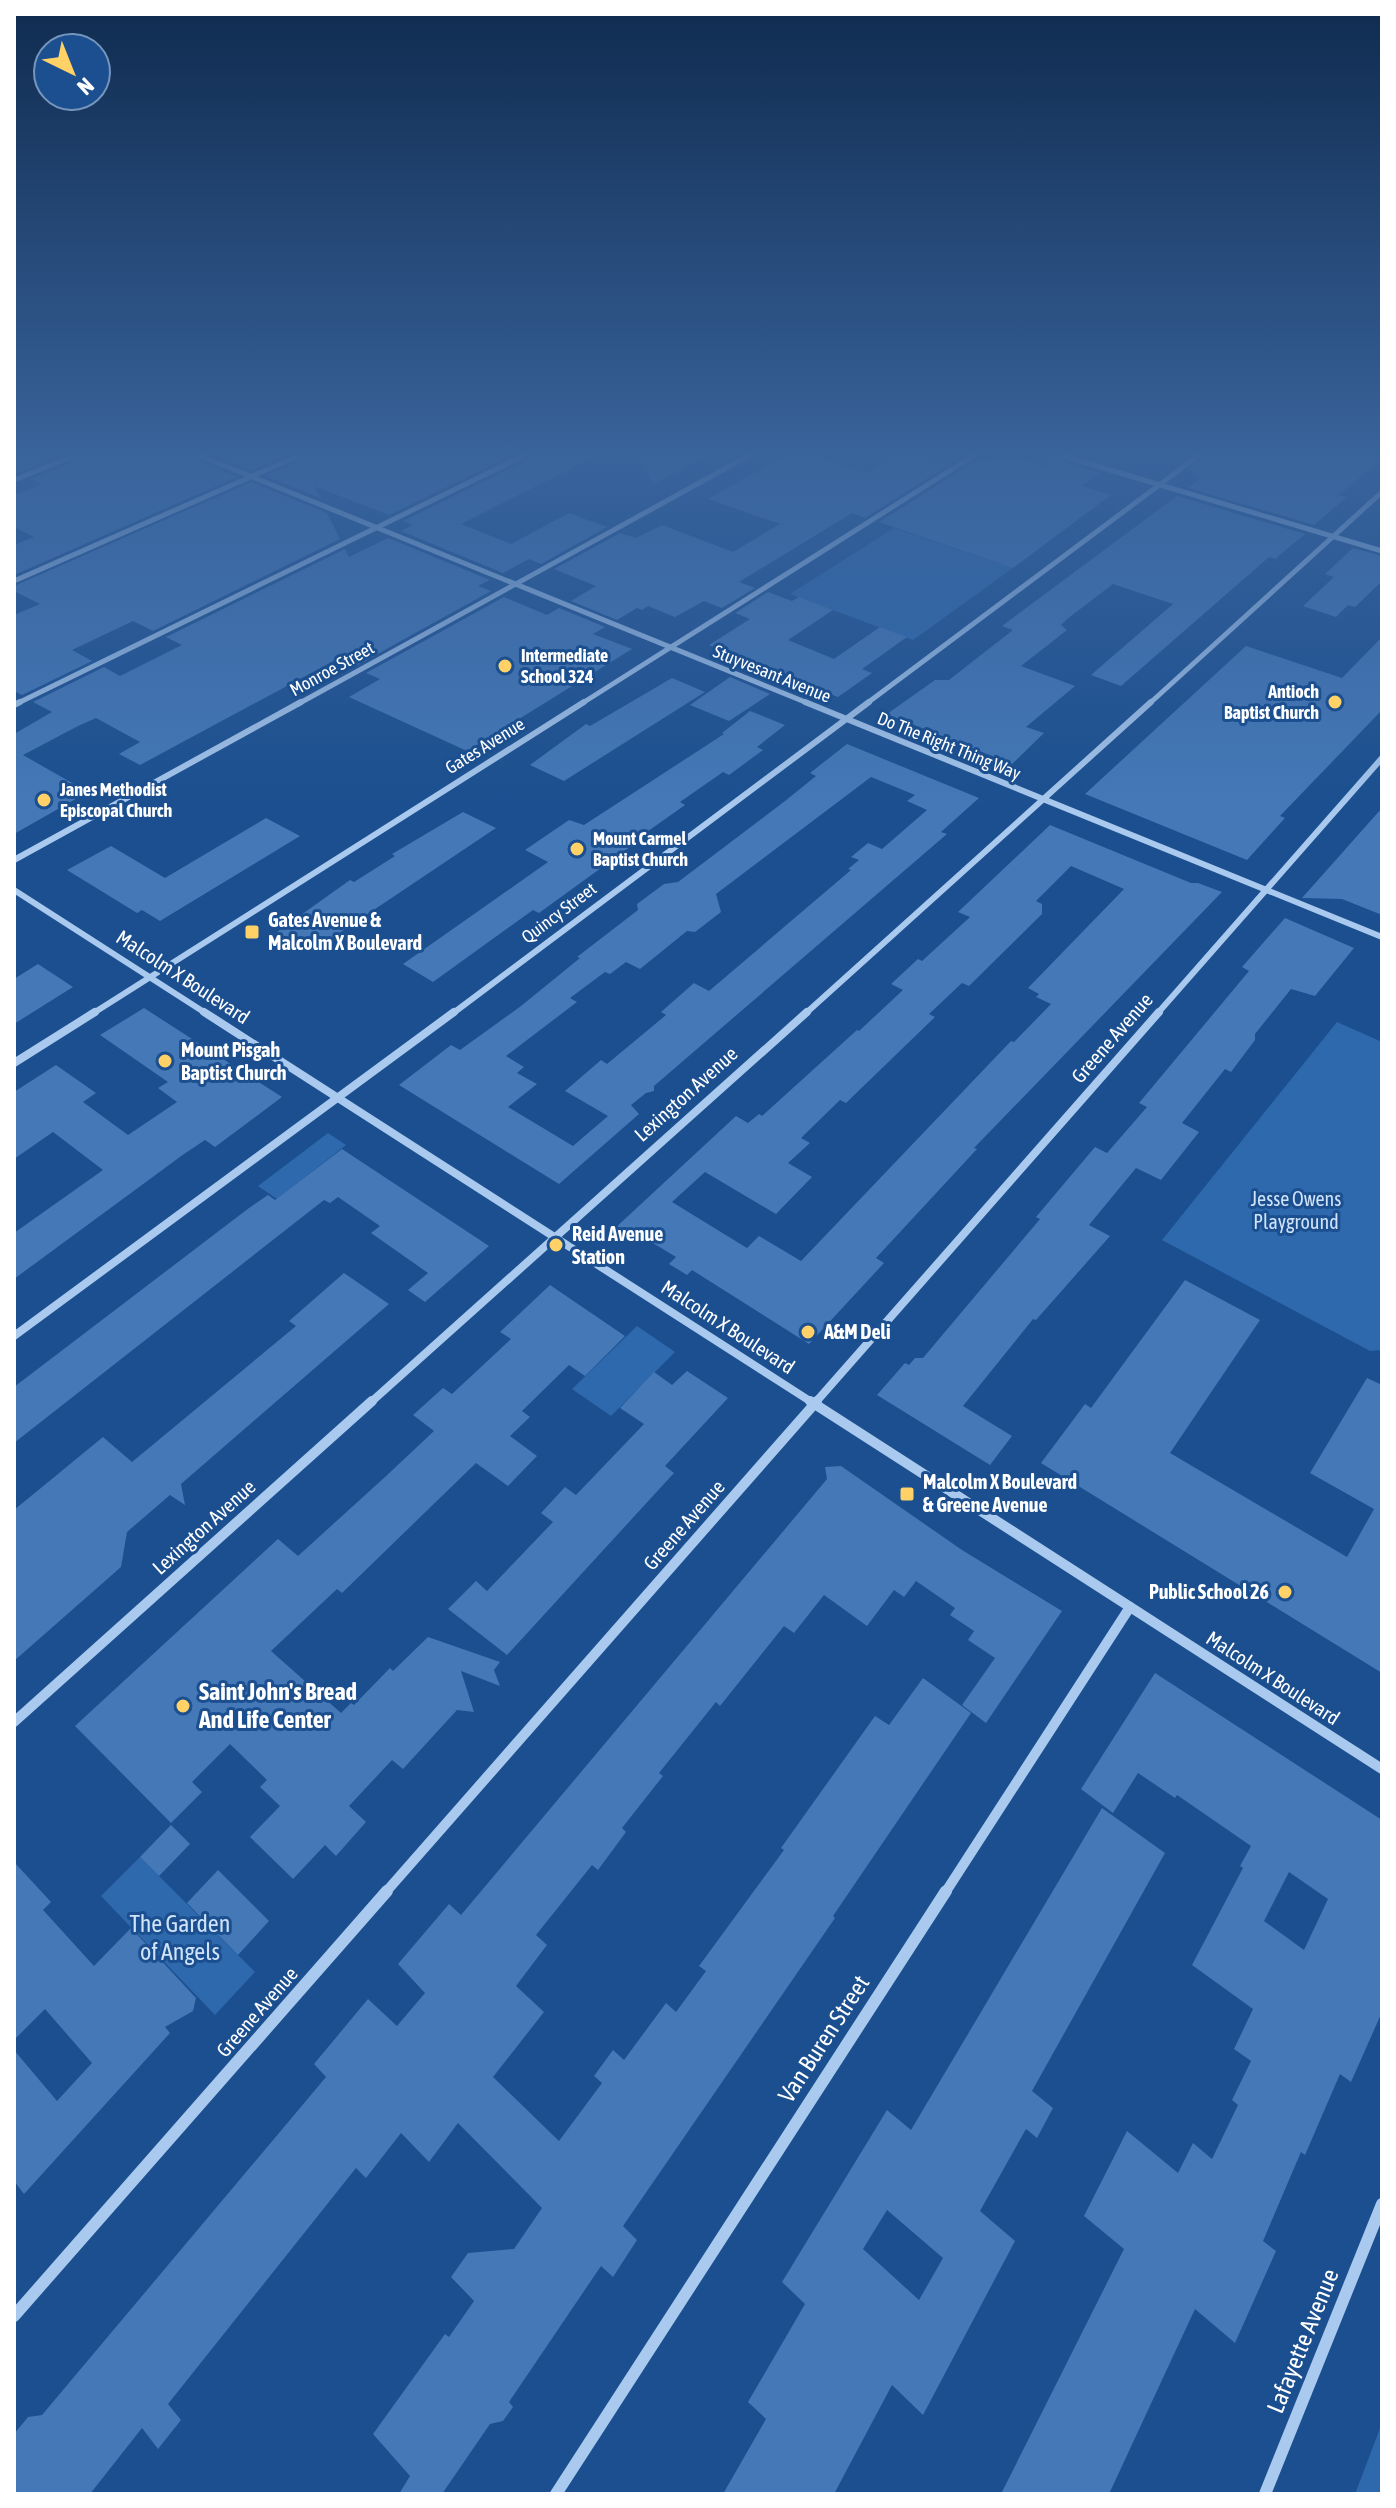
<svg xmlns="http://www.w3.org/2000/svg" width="1396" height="2508" font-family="'Asap Condensed',sans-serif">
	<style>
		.green { fill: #2e69ad }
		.building { fill: #4478b7; fill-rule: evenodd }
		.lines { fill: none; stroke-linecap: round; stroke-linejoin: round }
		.street-far4 { stroke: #a9c9ee; stroke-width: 5 }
		.street-far3 { stroke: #a9c9ee; stroke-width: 6 }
		.street-far2 { stroke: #a9c9ee; stroke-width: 8 }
		.street-far1 { stroke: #a9c9ee; stroke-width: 10 }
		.street { stroke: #a9c9ee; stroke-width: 12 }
		.poi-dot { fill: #ffd166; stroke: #1b4f8f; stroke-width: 3 }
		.labels { text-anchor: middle; stroke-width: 6; stroke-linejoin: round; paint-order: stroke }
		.far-poi-label { font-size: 18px; font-weight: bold; fill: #fff; stroke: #1b4f8f; text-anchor: start }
		.far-street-label { font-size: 18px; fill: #fff; stroke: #1b4f8f }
		.poi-label { font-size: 20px; font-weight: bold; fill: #fff; stroke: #1b4f8f; text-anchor: start }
		.street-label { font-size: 20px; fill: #fff; stroke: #1b4f8f }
		.park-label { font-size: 20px; fill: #cfe3fa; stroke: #1b4f8f }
		.near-poi-label { font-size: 24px; font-weight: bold; fill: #fff; stroke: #1b4f8f; text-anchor: start }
		.near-park-label { font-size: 24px; fill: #cfe3fa; stroke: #1b4f8f }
		.near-street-label { font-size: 24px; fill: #fff; stroke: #1b4f8f }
	</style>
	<rect width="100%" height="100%" fill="#1b4f8f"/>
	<g class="green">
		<path d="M894,528L1013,568L913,640L790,594Z"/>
		<path d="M1337,1022L1382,1042V1350L1370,1351L1162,1240Z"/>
		<path d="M328,1133L346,1145L277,1199L258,1186Z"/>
		<path d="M637,1326L675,1352L611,1416L572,1389Z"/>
		<path d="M140,1857L255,1972L215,2015L101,1896Z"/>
		<path d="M1382,2423V2494H1355Z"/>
	</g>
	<g class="building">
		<path d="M14,456H58L17,473L14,471Z"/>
		<path d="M79,456H196L199,461L237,477L14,575V545L34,537L14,527V495L42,484L31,479L76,461Z"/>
		<path d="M217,456H283L251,471Z"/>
		<path d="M303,456H510L389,515L314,486L320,498L265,476L300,461Z"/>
		<path d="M528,456H596L461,524L511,544L569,513L607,527L541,564L529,559L503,573L401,531L413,525L403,521L525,461Z"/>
		<path d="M639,456H706L653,484Z"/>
		<path d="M784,456H817L866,473L892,456H935L922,464L953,462L865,518L852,513L739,582L755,588L722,608L704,601L675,617L648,606L642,610L637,608L617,620L571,601L596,586L554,569L620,533L636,538L662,525L733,552L780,524L708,499Z"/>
		<path d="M1048,456H1058L1061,461L1100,473L1082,486L1111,495L1013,568L879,522L976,461L1016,458L1047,466Z"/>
		<path d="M1203,456H1382V460L1338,495L1347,497L1314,525L1188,488L1201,478L1189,469Z"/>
		<path d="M251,482L327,513L340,539L153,631L133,621L72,650L92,661L22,695L14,691V615L40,604L14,591V586Z"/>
		<path d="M1177,496L1305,534L1275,559L1269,557L1121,686L1091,675L1173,604L1113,584L1067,619L1061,625L1067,630L1021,666L1075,686L1026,727L1044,733L1012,764L887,714L935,680H949L1013,630L1002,626Z"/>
		<path d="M388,538L490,580L478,586L491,591L354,667L337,659L140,765L119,754L140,742L96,718L78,726L23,755L88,792L14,834V734L52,712L33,702L104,667L120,676L182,645L166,637L345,549L349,557Z"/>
		<path d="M1353,548L1382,556V581L1355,607L1348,605L1336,617L1303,606L1334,577L1325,574Z"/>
		<path d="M768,592L792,601L799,597L833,610L788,640L834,659L880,627L907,637L862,669L872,673L838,697L791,679L781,686L741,670L753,662L709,645L750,619L735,613Z"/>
		<path d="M504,597L547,615L559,608L605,627L593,634L632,649L467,751L349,697L380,679L366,673Z"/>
		<path d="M1382,637V710L1280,816L1285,818L1247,860L1085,794L1246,646L1342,678Z"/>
		<path d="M730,677L770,694L729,721L690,705Z"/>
		<path d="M672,678L705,692L564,781L530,765L586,724L590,726Z"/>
		<path d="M750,711L785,725L757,747L763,750L729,775L723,772L680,802L685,805L627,846L630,847L539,913L533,910L433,982L403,964L548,862L525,850L569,820L584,825L724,734L722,733Z"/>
		<path d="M847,744L979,798L941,832L947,834L654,1086V1091L646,1093L631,1105L639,1114L559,1184L399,1085L451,1045L460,1050L521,1006L580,958L577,957L638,910L637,904L664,884L678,882L785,801L816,776L810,773ZM871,777L915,795L907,801L927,810L882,849L868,843L851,857L859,860L848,869L851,870L709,991L694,983L661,1012L666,1015L607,1064L601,1060L565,1091L608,1116L573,1146L508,1107L537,1084L517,1073L524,1067L506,1056L577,1002L570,998L605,972L610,974L626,962L640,969L687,931L695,932L721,912L716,894Z"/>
		<path d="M1382,808V915L1342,899L1302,898Z"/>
		<path d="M463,812L496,828L311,952L277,932L350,880L354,882L395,856L392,854Z"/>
		<path d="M266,818L300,836L160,921L142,910L137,913L67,870L111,846L165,878Z"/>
		<path d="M1050,825L1191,883H1198L1222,892L974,1148L977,1149L876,1258L884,1263L809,1344L692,1270L687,1275L669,1264L676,1257L638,1234L631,1241L613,1230L736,1116L748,1123L759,1114L762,1116L857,1030L859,1031L903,990L891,984L918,959L922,961L970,917L958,912ZM1071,866L1124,889L1028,988L1039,994L1036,997L1051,1004L1014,1042L1011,1041L801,1261L759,1236L747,1248L672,1202L705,1172L776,1214L812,1177L788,1163L810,1143L801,1138L840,1100L846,1103L935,1017L929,1014L962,983L969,986L1042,914V904L1036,901Z"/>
		<path d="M1285,918L1354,948L1315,996L1291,989L1255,1034V1040L1231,1072L1225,1069L1182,1123L1199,1132L1161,1180L1136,1168L1089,1225L1110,1236L1036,1320L1033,1319L963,1406L1012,1436L990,1465L877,1395L905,1363L909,1365L915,1358H923L1040,1219L1036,1217L1095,1147L1107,1153L1147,1107L1139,1103L1249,971L1242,967Z"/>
		<path d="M38,964L73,987L14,1024V979Z"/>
		<path d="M144,1008L282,1097L215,1147L205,1140L184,1154L14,1279V1233L103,1170L53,1132L14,1159V1092L56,1065L96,1093L83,1102L128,1135L177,1102L158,1088L168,1082L100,1035Z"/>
		<path d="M342,1149L489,1246L425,1302L408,1290L428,1273L371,1233L380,1226L338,1197L330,1203L324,1200L14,1443V1387L249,1208L268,1195L275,1200Z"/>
		<path d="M344,1273L389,1304L181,1484L185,1505L170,1495L127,1532L121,1567L14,1661V1510L103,1437L132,1462L296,1326L289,1321Z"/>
		<path d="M1185,1280L1260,1320L1170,1453L1347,1557L1374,1509L1310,1473L1367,1378L1382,1385V1673L1041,1463L1085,1404L1091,1408Z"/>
		<path d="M550,1285L625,1336L585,1376L569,1365L522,1411L530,1417L510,1436L537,1456L508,1486L476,1463L342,1593L337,1589L271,1651L341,1713L351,1703L354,1705L390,1668L393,1671L428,1637L500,1662L494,1670L500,1686L461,1671L474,1712L457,1710L403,1769L392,1760L349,1806L366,1822L336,1856L325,1845L293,1879L250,1837L280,1806L260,1787L267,1780L230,1744L192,1782L202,1792L171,1823L75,1726L278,1539L298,1556L385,1477L434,1431L413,1415L443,1388L452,1394L511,1339L500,1332Z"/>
		<path d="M687,1371L728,1398L665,1466L674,1473L507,1655L448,1609L476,1581L487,1591L553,1522L541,1513L565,1487L576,1495L644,1424L620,1408L654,1372L672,1385Z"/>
		<path d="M841,1466L962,1550L1062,1611L986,1723L962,1705L995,1658L968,1640L974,1631L950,1615L955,1608L916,1581L904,1597L894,1590L867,1626L824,1595L794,1633L784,1626L720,1706L716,1702L659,1773L663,1776L622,1828L626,1832L598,1870L592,1865L536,1935L547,1945L516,1986L544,2012L493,2077L559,2141L602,2083L594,2076L613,2050L624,2060L666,2003L676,2012L706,1971L699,1966L784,1850L781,1848L875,1716L889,1725L923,1678L971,1713L833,1916L835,1918L623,2226L637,2240L613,2277L601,2266L509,2402L513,2407L503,2421L490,2424L442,2494H399L410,2476L373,2434L445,2334L449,2337L474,2301L451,2277L468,2253L514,2249L542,2208L458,2123L429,2162L401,2133L366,2178L356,2168L168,2404L181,2420L158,2449L142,2428L90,2494H14V2434L28,2417L42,2415L326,2077L314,2064L368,1999L397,2026L425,1993L398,1964L449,1904L461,1915L827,1479L825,1467Z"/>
		<path d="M1155,1673L1382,1820V2012L1351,2082L1340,2074L1305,2155L1301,2152L1263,2241L1276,2251L1235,2343L1195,2309L1109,2494H1001L1124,2249L1084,2216L1127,2131L1178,2173L1193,2143L1212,2159L1238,2105L1232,2100L1251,2061L1234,2049L1253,2009L1192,1965L1243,1868L1240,1866L1251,1846L1177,1795L1175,1798L1138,1773L1113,1813L1081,1789ZM1289,1872L1328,1899L1304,1950L1264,1921Z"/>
		<path d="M1102,1808L1165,1853L1032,2091L1053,2108L1037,2138L1026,2129L980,2211L1015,2241L923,2415L892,2385L834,2494H723L766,2419L748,2402L805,2304L782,2282L887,2110L911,2130ZM887,2210L943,2258L919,2300L863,2249Z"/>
		<path d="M171,1825L190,1844L159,1876L140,1857Z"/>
		<path d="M14,1862L51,1902L43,1910L94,1966L131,1928L196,1998L193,2011L165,2027L170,2033L24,2194L14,2181V2050L57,2101L92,2063L45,2009L14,2040Z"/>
		<path d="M218,1870L269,1921L238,1955L187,1903Z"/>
	</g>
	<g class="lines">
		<g class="street-far4">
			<path d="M201,456L810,704"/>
			<path d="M1063,456L1382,551"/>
			<path d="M14,480L74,456"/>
			<path d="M14,581L298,456"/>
			<path d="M16,704L523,456"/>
			<path d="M298,704L748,456"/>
			<path d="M581,704L973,456"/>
			<path d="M866,704L1198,456"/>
			<path d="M1149,704L1382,492"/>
		</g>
		<g class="street-far3">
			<path d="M805,702L1382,937"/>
			<path d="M14,705L20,702"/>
			<path d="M14,860L301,702"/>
			<path d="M14,890L207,1014"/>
			<path d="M92,1014L584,702"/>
			<path d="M452,1014L869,702"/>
			<path d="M805,1014L1151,702"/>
			<path d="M1157,1014L1382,758"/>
		</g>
		<g class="street-far2">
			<path d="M204,1012L813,1403"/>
			<path d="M14,1063L95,1012"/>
			<path d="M14,1336L454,1012"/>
			<path d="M370,1403L807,1012"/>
			<path d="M815,1403L1159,1012"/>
		</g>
		<g class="street-far1">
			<path d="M810,1401L1382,1769"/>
			<path d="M14,1722L372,1401"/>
			<path d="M385,1893L817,1401"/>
			<path d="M945,1893L1130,1607"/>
		</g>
		<g class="street">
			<path d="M14,2316L387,1891"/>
			<path d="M556,2494L946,1891"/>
			<path d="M1265,2494L1382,2204"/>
		</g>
	</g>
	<linearGradient id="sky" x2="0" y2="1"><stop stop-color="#0f2b4f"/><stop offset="0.56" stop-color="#39639b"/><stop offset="1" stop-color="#39639b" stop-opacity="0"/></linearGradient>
	<rect width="1396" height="808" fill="url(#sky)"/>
	<g class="poi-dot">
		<circle cx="505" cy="666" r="8"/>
		<circle cx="1335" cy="702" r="8"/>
		<circle cx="44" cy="800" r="8"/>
		<circle cx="577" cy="849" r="8"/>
		<rect x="244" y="924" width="16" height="16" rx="4"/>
		<circle cx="165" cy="1061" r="8"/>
		<circle cx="556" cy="1245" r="8"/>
		<circle cx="808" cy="1332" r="8"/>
		<rect x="899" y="1486" width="16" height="16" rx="4"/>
		<circle cx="1285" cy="1592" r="8"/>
		<circle cx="183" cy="1706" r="8"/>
	</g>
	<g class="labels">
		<g class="far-poi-label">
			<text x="521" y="662">Intermediate<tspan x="521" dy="21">School 324</tspan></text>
			<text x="1319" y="698" text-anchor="end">Antioch<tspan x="1319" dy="21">Baptist Church</tspan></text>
			<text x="60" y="796">Janes Methodist<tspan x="60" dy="21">Episcopal Church</tspan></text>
			<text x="593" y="845">Mount Carmel<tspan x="593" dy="21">Baptist Church</tspan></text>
		</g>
		<g class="far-street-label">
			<text transform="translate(332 669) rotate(-29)" y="6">Monroe Street</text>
			<text transform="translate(772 674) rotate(22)" y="6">Stuyvesant Avenue</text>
			<text transform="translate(485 746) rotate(-32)" y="6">Gates Avenue</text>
			<text transform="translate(949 746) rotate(22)" y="6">Do The Right Thing Way</text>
			<text transform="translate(559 913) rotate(-37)" y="6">Quincy Street</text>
		</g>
		<g class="poi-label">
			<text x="268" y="927">Gates Avenue &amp;<tspan x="268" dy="23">Malcolm X Boulevard</tspan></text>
			<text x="181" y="1057">Mount Pisgah<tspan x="181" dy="23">Baptist Church</tspan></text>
			<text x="572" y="1241">Reid Avenue<tspan x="572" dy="23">Station</tspan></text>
			<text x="824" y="1339">A&amp;M Deli</text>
			<text x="923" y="1489">Malcolm X Boulevard<tspan x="923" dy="23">&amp; Greene Avenue</tspan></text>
			<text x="1269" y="1599" text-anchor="end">Public School 26</text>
		</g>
		<g class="street-label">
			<text transform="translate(183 977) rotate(33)" y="7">Malcolm X Boulevard</text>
			<text transform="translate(1112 1038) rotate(-49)" y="7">Greene Avenue</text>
			<text transform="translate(686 1094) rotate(-42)" y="7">Lexington Avenue</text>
			<text transform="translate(728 1327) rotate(33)" y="7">Malcolm X Boulevard</text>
			<text transform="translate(684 1525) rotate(-49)" y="7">Greene Avenue</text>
			<text transform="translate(204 1527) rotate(-42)" y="7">Lexington Avenue</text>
			<text transform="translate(1273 1678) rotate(33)" y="7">Malcolm X Boulevard</text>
			<text transform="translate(257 2012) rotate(-49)" y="7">Greene Avenue</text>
		</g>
		<g class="park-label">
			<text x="1296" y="1206">Jesse Owens<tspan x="1296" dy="23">Playground</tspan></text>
		</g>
		<g class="near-poi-label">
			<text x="199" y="1700">Saint John's Bread<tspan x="199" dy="28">And Life Center</tspan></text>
		</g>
		<g class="near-park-label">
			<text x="180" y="1932">The Garden<tspan x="180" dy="28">of Angels</tspan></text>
		</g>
		<g class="near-street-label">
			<text transform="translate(824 2039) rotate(-57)" y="8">Van Buren Street</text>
			<text transform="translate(1303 2341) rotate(-68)" y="8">Lafayette Avenue</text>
		</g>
	</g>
	<rect width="1396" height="2508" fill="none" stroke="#ffffff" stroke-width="32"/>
	<g transform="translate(72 72) rotate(137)"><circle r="38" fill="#1b4f8f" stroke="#7695bc" stroke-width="2"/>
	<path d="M0-6L14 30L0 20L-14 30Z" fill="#ffd166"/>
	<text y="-12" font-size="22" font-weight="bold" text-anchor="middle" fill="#ffffff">N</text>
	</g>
</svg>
